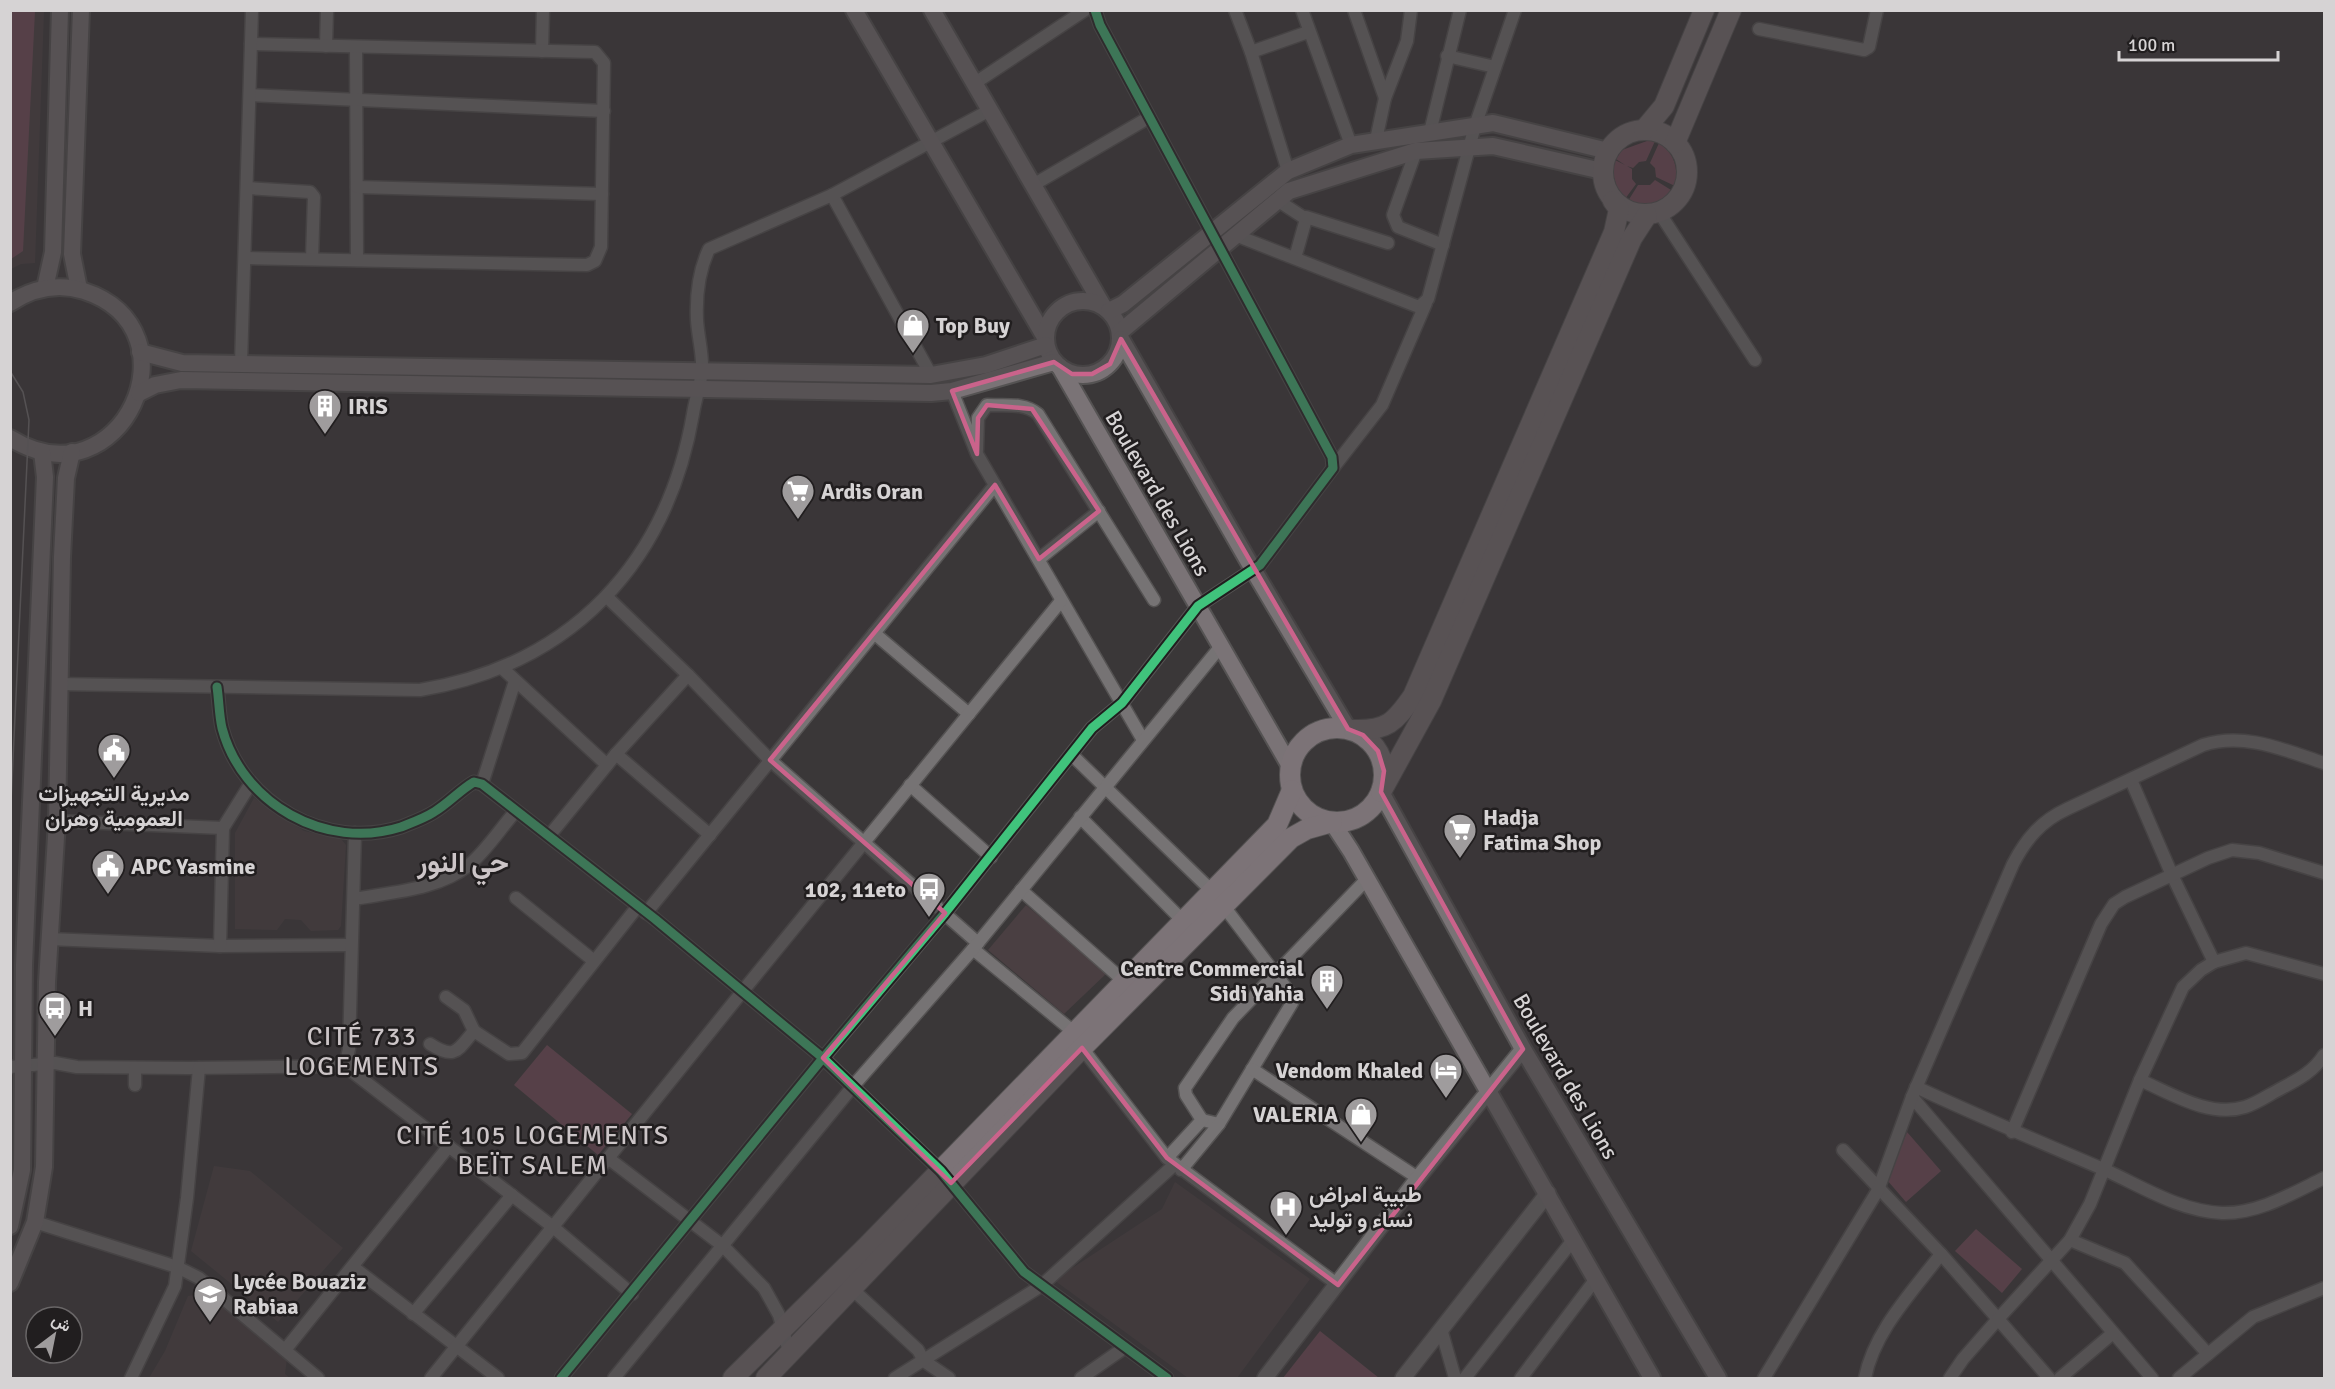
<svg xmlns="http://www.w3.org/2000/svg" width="2335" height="1389" font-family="Signika,Vazirmatn,sans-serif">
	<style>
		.built { fill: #4a3f42 }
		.green { fill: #784d5c }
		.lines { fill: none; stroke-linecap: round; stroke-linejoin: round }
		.minor-casing { stroke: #555353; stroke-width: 15 }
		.tertiary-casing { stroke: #555353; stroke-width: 18 }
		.secondary-casing { stroke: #555353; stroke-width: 20 }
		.primary-casing { stroke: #555353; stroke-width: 22 }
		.minor { stroke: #767374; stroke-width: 12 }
		.tertiary { stroke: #767374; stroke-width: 15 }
		.secondary { stroke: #7a7376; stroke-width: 16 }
		.primary { stroke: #7c7377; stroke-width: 20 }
		.tram { stroke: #757274; stroke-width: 1.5 }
		.cycleway-casing { stroke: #211e1f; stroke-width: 13 }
		.cycleway { stroke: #40c37c; stroke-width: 9 }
		.marked { fill: none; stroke: #ca638b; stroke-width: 4.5; stroke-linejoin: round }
		.labels { text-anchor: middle; stroke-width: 5; stroke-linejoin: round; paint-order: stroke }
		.poi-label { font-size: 22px; font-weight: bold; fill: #d6d3d4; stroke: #211e1f; text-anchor: start }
		.street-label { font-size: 22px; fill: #d6d3d4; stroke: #211e1f }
		.quarter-label { font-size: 26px; letter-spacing: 1.5px; fill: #ccc5c7; stroke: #211e1f }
		.district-label { font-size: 28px; font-weight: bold; fill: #ccc5c7; stroke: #211e1f }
	</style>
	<rect width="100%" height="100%" fill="#3a3738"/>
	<g class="built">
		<path d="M10,11H44L35,263L21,264L11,269Z"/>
		<path d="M254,798L304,831L341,839L346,845L341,926L338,930L311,931L301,920L285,919L277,930L235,929V833Z"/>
		<path d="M1026,905L1107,973L1064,1014L988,950Z"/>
		<path d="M214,1166L250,1171L343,1248L278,1322L191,1251Z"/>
		<path d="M1175,1182L1310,1279L1237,1378H1188L1054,1280L1162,1209Z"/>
		<path d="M207,1293L287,1358L285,1374L290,1378H149L165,1351L188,1296Z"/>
	</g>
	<g class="green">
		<path d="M11,10L35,11L23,251L11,259Z"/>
		<path d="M1647,141H1655L1646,161L1639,162L1633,168L1627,166L1632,169V179L1636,184L1625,199L1618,191L1611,167L1615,160L1625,165L1616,159L1622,150Z"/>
		<path d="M1659,143C1674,153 1679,168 1675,186L1656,177L1655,168L1650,163Z"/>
		<path d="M1655,180L1671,190C1661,206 1645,208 1628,201L1638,185H1650Z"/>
		<path d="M547,1045L632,1114L598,1155L514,1085Z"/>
		<path d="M1907,1132L1941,1171L1906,1202L1887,1180Z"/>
		<path d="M1976,1229L2022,1269L2002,1293L1955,1251Z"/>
		<path d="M1320,1331L1379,1378H1283Z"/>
	</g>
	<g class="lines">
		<defs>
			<g id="minor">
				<path d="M1235,10L1251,52L1288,171"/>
				<path d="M1302,10L1351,145"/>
				<path d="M1354,10L1385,98"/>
				<path d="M1759,29L1864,50L1869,47L1877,10"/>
				<path d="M326,46L327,10"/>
				<path d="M356,47L357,260"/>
				<path d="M542,51L543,10"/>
				<path d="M1251,52L1308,32"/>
				<path d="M1447,56L1495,67"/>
				<path d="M975,83L1085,10"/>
				<path d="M250,95L604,111"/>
				<path d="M1430,132L1460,10"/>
				<path d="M1376,140L1385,98L1407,41L1411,10"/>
				<path d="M1416,151L1393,215L1398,227L1443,245"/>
				<path d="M1033,185L1148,118"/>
				<path d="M357,187L602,194"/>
				<path d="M247,188L310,192L314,197L312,259"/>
				<path d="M832,195L931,375"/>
				<path d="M1277,200L1306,219L1295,258"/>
				<path d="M1659,212L1755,360"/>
				<path d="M1306,217L1388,243"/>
				<path d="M1235,235L1419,307L1428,299L1475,126L1515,10"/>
				<path d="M245,258L587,265L595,261L601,247L604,63L595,52L251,44"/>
				<path d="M241,363L252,10"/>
				<path d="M952,391L977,454L1143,740"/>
				<path d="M977,450L978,418L987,405C1004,406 1024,402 1038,414L1154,600"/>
				<path d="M1333,468L1382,405L1426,303"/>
				<path d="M1039,559L1099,511"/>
				<path d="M607,597L688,675L770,760L978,943"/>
				<path d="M874,633L969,714"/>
				<path d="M502,668L607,765"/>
				<path d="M58,684L420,690C571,665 667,564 693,414C695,400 701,384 702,370C703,354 698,337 697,320C696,297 699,270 709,249L832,195L990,110"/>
				<path d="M217,687C219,700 219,715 222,728C242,804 326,851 401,827C411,823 425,818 434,812C449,803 460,790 474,782L482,784L655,919L823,1058L941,1171L1024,1272L1167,1378"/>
				<path d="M616,754L710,835"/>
				<path d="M1072,755L1213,892L1292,996V1003L1219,1124L1202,1120"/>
				<path d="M2131,780L2172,875L2214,962"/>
				<path d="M482,784L515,681"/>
				<path d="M910,785L991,857"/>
				<path d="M1080,817L1184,922"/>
				<path d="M57,821L223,828"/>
				<path d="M549,836L616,754L688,675"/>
				<path d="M1021,890L1125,982"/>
				<path d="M516,898L594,961"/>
				<path d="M354,899C392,892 438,890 469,865C486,851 500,829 515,812"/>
				<path d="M646,913L995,485"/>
				<path d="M49,939L220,946L351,945"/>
				<path d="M220,946L223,828L251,783"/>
				<path d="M973,949L1075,1033"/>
				<path d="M446,997L464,1010L474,1031"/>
				<path d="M430,1044C455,1060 457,1051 474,1031L509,1054L522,1053L638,906"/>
				<path d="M1082,1048L1167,1158"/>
				<path d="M345,1066L349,1049L355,833"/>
				<path d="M10,1067L55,1063L77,1067L188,1068L345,1066L553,1227L632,1294"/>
				<path d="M1252,1069L1418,1178"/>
				<path d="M2140,1080C2172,1094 2210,1118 2245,1107C2258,1103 2270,1094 2282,1088C2299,1079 2314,1071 2324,1055"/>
				<path d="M135,1085V1068"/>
				<path d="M1916,1087C1978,1116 2040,1142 2103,1169C2141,1186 2179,1211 2222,1213C2258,1214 2293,1193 2324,1178"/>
				<path d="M1912,1097L2152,1378"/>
				<path d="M2012,1132L2101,924L2114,904L2125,897L2208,858L2232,850L2259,853L2324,873"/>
				<path d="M1843,1150L1941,1254L1998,1319L1963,1359L1950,1378"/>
				<path d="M608,1158L723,1246L764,1288L779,1315L789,1352"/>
				<path d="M1181,1170L1219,1124"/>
				<path d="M35,1222L177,1267L199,1278L318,1378"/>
				<path d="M2070,1240L2125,1263L2208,1354"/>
				<path d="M353,1267L498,1378"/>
				<path d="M1338,1285L1167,1158L1202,1120L1186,1095L1185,1088L1233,1018L1367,879"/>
				<path d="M851,1288L918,1350L924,1361L949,1378"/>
				<path d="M413,1314L512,1195"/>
				<path d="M1441,1329L1455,1378"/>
				<path d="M285,1350L449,1146"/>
				<path d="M131,1378L175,1286L187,1198L199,1068"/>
				<path d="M431,1378L742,992L1061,601"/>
				<path d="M561,1378L823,1058L945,913L1092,728L1122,703L1198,606L1260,565L1333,468L1332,457L1100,25L1095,10"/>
				<path d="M614,1378L854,1085L973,949L1221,646"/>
				<path d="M895,1378L1041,1286L1174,1165"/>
				<path d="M1081,1378L1124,1348"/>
				<path d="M1465,1378L1573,1240"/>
				<path d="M1521,1378L1595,1280"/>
				<path d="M1764,1378L1878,1190L1912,1097L2013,864C2026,839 2041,821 2067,809L2203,745C2245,732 2284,750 2324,763"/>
				<path d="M1865,1378C1874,1331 1913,1291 1941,1254"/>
				<path d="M2049,1378L1998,1319L2070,1240L2090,1204L2140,1080L2183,987L2201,970L2214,962L2246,953L2324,974"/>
				<path d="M2060,1378L2113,1333"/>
				<path d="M2179,1378L2253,1317L2324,1288"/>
			</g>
			<g id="tertiary">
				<path d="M1265,1378L1418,1178L1523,1049"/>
				<path d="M1403,1378L1548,1193"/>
			</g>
			<g id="secondary">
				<path d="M854,10L1046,339"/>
				<path d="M932,10L1103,306"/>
				<path d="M45,288L53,252L60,10"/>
				<path d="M79,289L72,254L81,10"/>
				<circle cx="1083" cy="338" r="37"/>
				<path d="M10,303C33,288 59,283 84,291C201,329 122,507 10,438"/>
				<path d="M1109,311L1123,304L1288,171L1351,145L1493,123L1608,151"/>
				<path d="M1120,332L1289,191L1416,151L1493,146L1602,171"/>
				<path d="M1121,339L1254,571L1348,729"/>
				<path d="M140,352L182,363L931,375L986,365L1046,345"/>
				<path d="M1060,367L1290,766"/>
				<path d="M139,393L155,385L181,380L931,393L952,391L1054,362"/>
				<path d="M1381,792L1523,1049L1718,1378"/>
				<path d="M1332,822L1351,851L1652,1378"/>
				<path d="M10,1226L22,1170L24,965L45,477L42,452"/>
				<path d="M10,1283L35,1222L44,1167L47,982L57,821L62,557L66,478L72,452"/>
			</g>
			<g id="primary">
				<circle cx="1645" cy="172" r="42"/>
				<path d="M1644,130L1664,106L1704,10"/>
				<path d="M1675,143L1731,10"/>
				<circle cx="1337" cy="775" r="47"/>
				<path d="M1354,730C1387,731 1395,722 1413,696L1614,232L1619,209L1613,201"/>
				<path d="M1381,792L1431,701L1632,238L1647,215"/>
				<path d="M733,1378L867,1246L1277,825L1292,790"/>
				<path d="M766,1378L1082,1048L1291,838L1307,829L1332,822"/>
			</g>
		</defs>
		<use href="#minor" class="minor-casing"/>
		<use href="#tertiary" class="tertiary-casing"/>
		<use href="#secondary" class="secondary-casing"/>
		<use href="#primary" class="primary-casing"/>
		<use href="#minor" class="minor"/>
		<use href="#tertiary" class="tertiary"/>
		<use href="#secondary" class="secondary"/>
		<use href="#primary" class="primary"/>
		<path class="tram" d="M10,371L23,392L29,420L10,823"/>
		<defs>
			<g id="cycleway">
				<path d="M217,687C219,700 219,715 222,728C242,804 326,851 401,827C411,823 425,818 434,812C449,803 460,790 474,782L482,784L655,919L823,1058L941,1171L1024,1272L1167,1378"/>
				<path d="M561,1378L823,1058L945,913L1092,728L1122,703L1198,606L1260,565L1333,468L1332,457L1100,25L1095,10"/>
			</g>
		</defs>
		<use href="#cycleway" class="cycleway-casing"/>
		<use href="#cycleway" class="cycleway"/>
	</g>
	<path d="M0 0H2335V1389H0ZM1121,339L1348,729L1363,735L1378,751L1384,771L1381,792L1523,1049L1338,1285L1167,1158L1082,1048L951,1183L823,1058L945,913L770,760L995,485L1039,559L1099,511L1032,409L987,405L978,418L977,454L952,391L1054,362L1072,374H1092L1110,364Z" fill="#3a3738" fill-opacity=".55" fill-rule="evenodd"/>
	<path class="marked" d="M1121,339L1348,729L1363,735L1378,751L1384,771L1381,792L1523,1049L1338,1285L1167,1158L1082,1048L951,1183L823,1058L945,913L770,760L995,485L1039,559L1099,511L1032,409L987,405L978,418L977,454L952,391L1054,362L1072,374H1092L1110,364Z"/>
	<defs>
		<symbol id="shop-pin" viewBox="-11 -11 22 30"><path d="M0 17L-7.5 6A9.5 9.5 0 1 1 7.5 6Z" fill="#9f9c9d" stroke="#211e1f"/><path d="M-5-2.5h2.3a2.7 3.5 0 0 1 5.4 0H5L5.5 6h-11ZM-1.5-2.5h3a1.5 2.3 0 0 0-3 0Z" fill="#fff"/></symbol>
		<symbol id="building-pin" viewBox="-11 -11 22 30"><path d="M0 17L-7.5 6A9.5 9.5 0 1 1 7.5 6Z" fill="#9f9c9d" stroke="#211e1f"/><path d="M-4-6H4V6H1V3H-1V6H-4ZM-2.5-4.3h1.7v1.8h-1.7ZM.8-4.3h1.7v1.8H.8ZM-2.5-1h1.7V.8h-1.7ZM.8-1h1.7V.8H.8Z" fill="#fff"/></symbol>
		<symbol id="supermarket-pin" viewBox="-11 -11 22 30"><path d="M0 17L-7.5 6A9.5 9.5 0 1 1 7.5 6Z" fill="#9f9c9d" stroke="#211e1f"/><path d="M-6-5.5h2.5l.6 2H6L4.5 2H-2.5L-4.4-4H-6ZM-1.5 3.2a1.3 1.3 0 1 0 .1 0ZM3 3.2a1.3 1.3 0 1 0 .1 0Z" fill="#fff"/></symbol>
		<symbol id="civic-pin" viewBox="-11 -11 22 30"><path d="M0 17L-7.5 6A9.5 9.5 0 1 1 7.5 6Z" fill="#9f9c9d" stroke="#211e1f"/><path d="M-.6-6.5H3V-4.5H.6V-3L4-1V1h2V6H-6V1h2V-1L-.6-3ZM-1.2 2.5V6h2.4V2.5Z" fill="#fff"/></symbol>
		<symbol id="bus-pin" viewBox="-11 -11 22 30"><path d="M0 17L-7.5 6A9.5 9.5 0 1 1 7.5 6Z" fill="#9f9c9d" stroke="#211e1f"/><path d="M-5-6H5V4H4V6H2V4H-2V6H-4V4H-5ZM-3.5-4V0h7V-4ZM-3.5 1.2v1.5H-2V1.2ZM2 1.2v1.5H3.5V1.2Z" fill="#fff"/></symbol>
		<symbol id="hotel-pin" viewBox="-11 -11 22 30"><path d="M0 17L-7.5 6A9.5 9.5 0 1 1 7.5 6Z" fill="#9f9c9d" stroke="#211e1f"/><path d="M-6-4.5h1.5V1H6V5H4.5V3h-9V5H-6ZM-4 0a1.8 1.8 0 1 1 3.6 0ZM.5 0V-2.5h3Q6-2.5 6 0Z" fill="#fff"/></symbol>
		<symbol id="hospital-pin" viewBox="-11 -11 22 30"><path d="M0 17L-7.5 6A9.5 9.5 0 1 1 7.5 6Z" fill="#9f9c9d" stroke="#211e1f"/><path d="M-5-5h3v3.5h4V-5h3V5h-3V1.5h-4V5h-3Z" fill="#fff"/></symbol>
		<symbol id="school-pin" viewBox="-11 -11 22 30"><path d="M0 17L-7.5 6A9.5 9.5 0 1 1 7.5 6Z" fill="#9f9c9d" stroke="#211e1f"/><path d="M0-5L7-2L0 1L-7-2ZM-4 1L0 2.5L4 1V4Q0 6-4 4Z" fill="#fff"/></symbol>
	</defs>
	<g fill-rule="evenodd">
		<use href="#shop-pin" x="894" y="306" width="38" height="52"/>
		<use href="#building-pin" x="306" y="387" width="38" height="52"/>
		<use href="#supermarket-pin" x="779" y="472" width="38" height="52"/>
		<use href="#civic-pin" x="95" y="731" width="38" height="52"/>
		<use href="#supermarket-pin" x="1441" y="811" width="38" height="52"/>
		<use href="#civic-pin" x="89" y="847" width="38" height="52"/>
		<use href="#bus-pin" x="910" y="870" width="38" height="52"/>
		<use href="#building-pin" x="1308" y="962" width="38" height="52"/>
		<use href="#bus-pin" x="36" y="989" width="38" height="52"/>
		<use href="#hotel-pin" x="1427" y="1051" width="38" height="52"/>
		<use href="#shop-pin" x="1342" y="1095" width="38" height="52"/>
		<use href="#hospital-pin" x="1267" y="1188" width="38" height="52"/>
		<use href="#school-pin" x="191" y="1275" width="38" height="52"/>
	</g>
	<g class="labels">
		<g class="poi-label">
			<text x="936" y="333">Top Buy</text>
			<text x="348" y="414">IRIS</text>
			<text x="821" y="499">Ardis Oran</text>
			<text x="114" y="801" text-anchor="middle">مديرية التجهيزات<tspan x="114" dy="25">العمومية وهران</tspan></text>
			<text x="1483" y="825">Hadja<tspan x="1483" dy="25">Fatima Shop</tspan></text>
			<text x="131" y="874">APC Yasmine</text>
			<text x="906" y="897" text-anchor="end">102, 11eto</text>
			<text x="1304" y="976" text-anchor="end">Centre Commercial<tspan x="1304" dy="25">Sidi Yahia</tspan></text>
			<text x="78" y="1016">H</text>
			<text x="1423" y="1078" text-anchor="end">Vendom Khaled</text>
			<text x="1338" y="1122" text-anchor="end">VALERIA</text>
			<text x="1309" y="1202">طبيبة امراض<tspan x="1309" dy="25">نساء و توليد</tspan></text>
			<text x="233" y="1289">Lycée Bouaziz<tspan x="233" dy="25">Rabiaa</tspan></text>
		</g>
		<g class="street-label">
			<text transform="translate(1158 493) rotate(60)" y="8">Boulevard des Lions</text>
			<text transform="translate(1566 1076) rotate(60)" y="8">Boulevard des Lions</text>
		</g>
		<g class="quarter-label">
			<text x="362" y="1045">CITÉ 733<tspan x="362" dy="30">LOGEMENTS</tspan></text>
			<text x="533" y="1144">CITÉ 105 LOGEMENTS<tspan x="533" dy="30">BEÏT SALEM</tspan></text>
		</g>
		<g class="district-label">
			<text x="463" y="872">حي النور</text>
		</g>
	</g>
	<rect width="2335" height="1389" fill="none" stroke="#d6d3d4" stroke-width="24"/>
	<g transform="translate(54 1335) rotate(32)"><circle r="28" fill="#211e1f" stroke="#696667" stroke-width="1.5"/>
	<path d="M0-4.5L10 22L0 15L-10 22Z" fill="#9f9c9d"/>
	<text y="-9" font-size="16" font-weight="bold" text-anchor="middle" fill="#d6d3d4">ش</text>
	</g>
	<path d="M2119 51v9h159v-9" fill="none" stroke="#d6d3d4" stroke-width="3"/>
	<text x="2128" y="51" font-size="18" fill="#d6d3d4" stroke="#211e1f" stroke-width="4.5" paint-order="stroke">100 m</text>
</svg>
